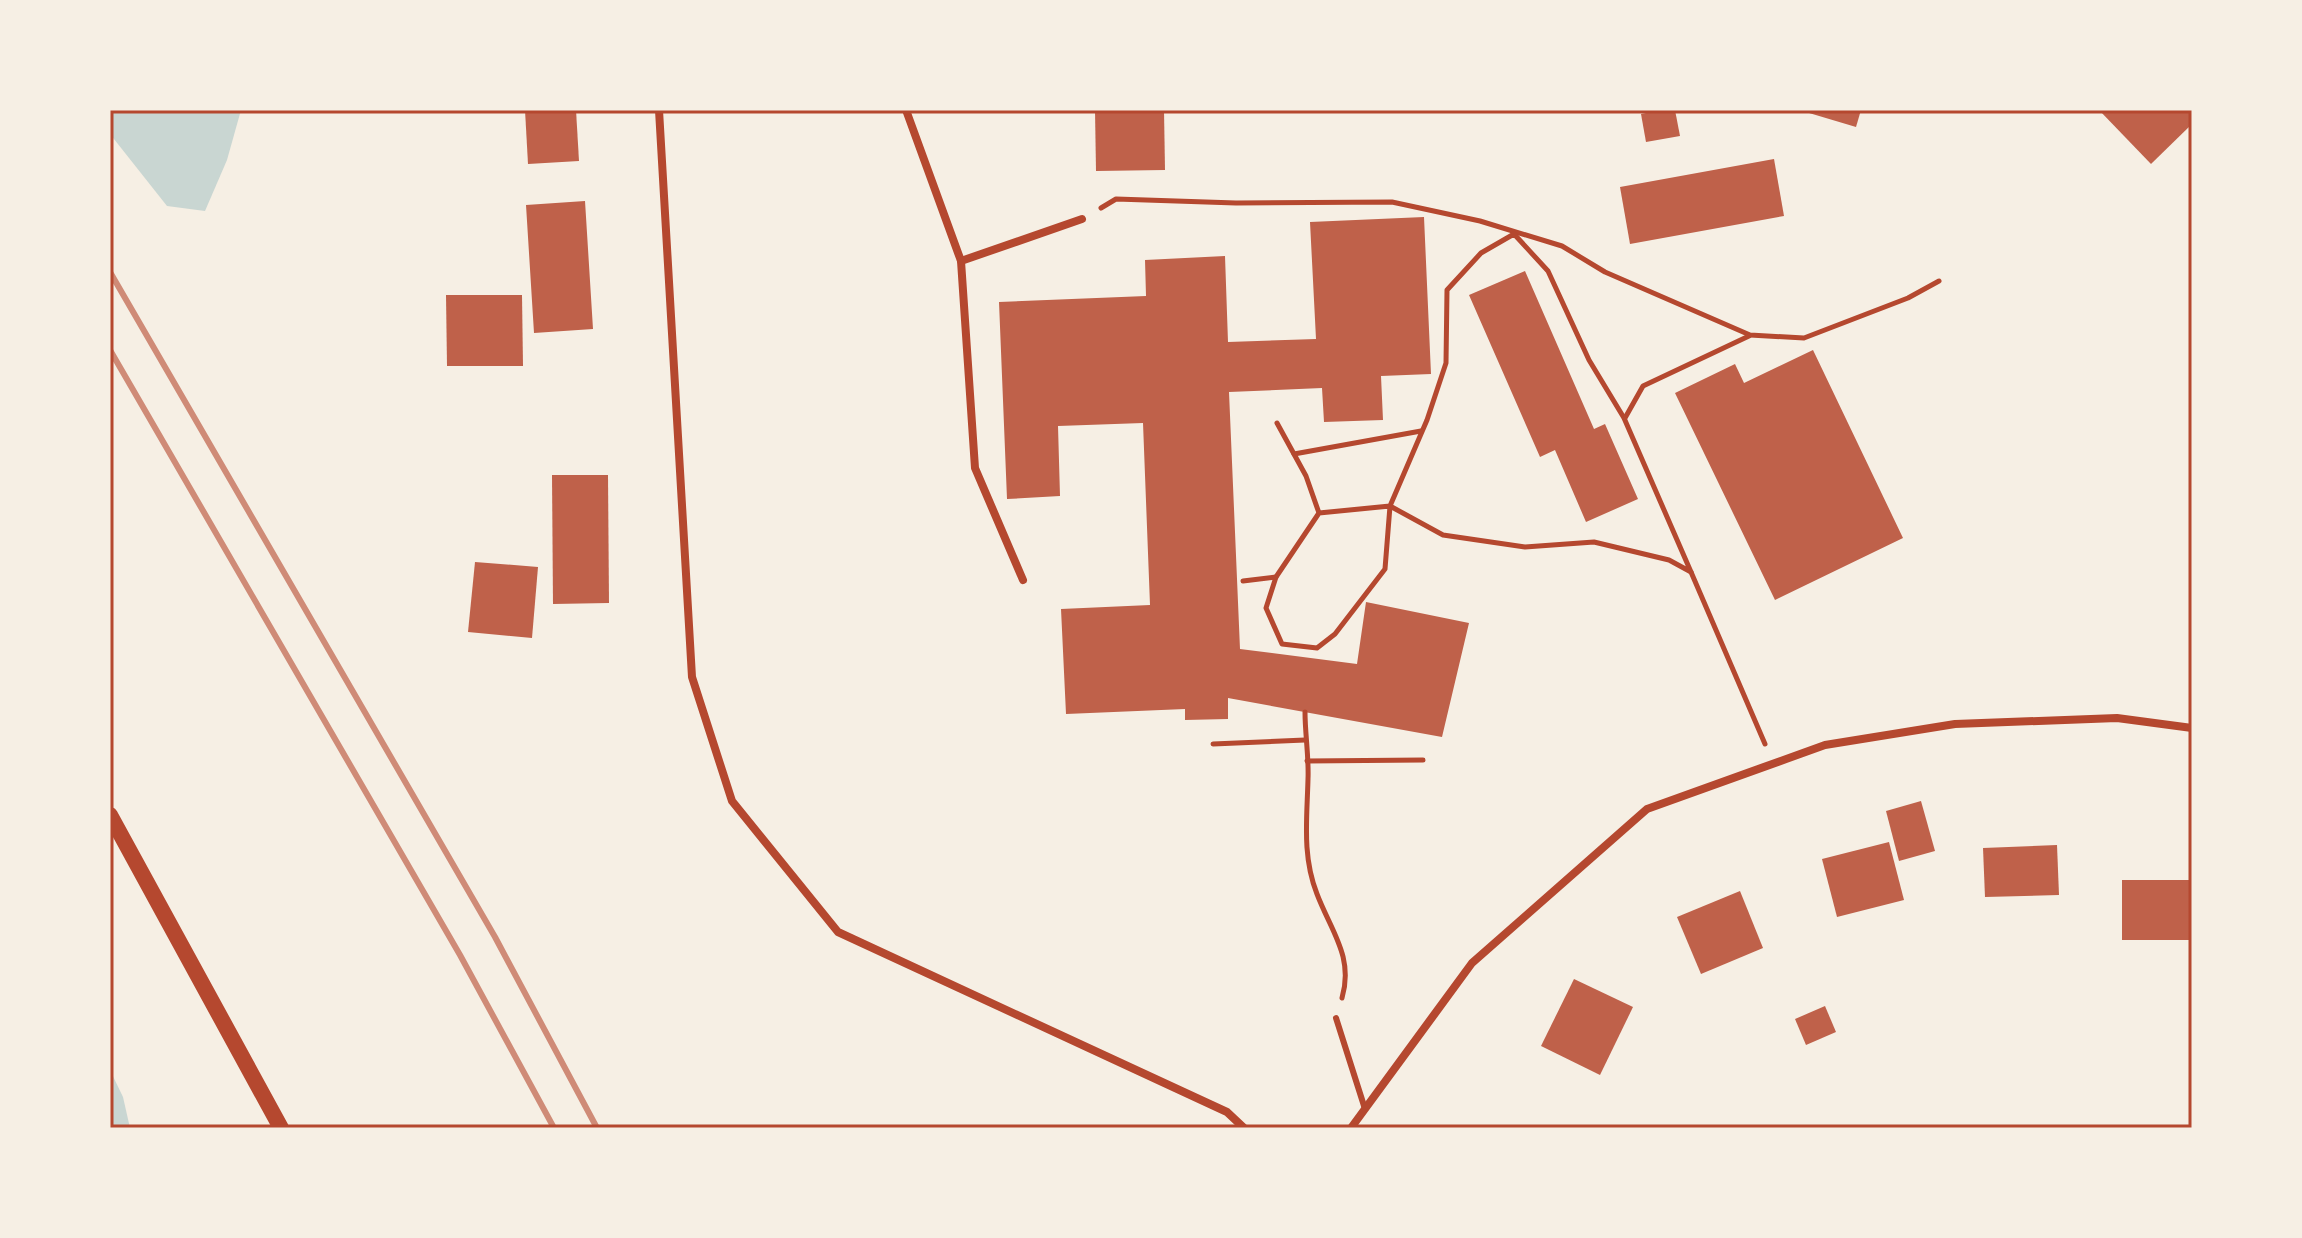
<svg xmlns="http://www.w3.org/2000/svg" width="2302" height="1238" font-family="Spectral,serif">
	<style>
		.water { fill: #c9d6d2 }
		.building { fill: #bf614a }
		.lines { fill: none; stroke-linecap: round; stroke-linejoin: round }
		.path { stroke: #b5482f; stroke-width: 5 }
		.service { stroke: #b5482f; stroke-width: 6 }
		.minor { stroke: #b5482f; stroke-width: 8 }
		.secondary { stroke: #b5482f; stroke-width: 16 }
		.rail { stroke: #cf8b77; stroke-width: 6 }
		.neatline { fill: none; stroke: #b5482f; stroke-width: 3 }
	</style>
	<rect width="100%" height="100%" fill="#f6efe4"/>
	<g class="water">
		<path d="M110,110H241L227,160L205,211L167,206L110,134Z"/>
		<path d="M110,1070L123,1097L130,1128H110Z"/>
	</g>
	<g class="building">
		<path d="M525,110H576L579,161L528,164Z"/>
		<path d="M1095,110H1164L1165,170L1096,171Z"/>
		<path d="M1661,110H1675L1680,136L1646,142L1641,114Z"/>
		<path d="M1799,110H1861L1856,127Z"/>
		<path d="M2099,110H2189L2192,124L2151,164Z"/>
		<path d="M1774,159L1784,216L1630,244L1620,187Z"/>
		<path d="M585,201L593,329L534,333L526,205Z"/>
		<path d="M1424,217L1431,374L1381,376L1383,420L1324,422L1322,388L1229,392L1240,649L1357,664L1366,602L1469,623L1442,737L1228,698V719L1185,720V709L1066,714L1061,609L1150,605L1143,423L1058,426L1060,496L1007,499L999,302L1146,296L1145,260L1225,256L1228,342L1316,339L1310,222Z"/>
		<path d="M1525,271L1594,429L1605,424L1638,499L1586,522L1555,450L1540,457L1469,295Z"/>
		<path d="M446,295H522L523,366H447Z"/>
		<path d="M1813,350L1903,538L1775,600L1675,393L1735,364L1744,383Z"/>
		<path d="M552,475H608L609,603L553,604Z"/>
		<path d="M475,562L538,567L532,638L468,632Z"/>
		<path d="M1921,801L1935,851L1899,861L1886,811Z"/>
		<path d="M1889,842L1904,900L1837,917L1822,859Z"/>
		<path d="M2057,845L2059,895L1985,897L1983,848Z"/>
		<rect x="2122" y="880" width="70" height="60"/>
		<path d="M1740,891L1763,948L1701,974L1677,917Z"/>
		<path d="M1574,979L1633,1007L1600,1075L1541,1046Z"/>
		<path d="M1825,1006L1836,1032L1806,1045L1795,1019Z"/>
	</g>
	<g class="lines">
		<g class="path">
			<path d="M1101,208L1116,199L1236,203L1392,202L1480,221L1562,246L1605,272L1750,335L1804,338L1908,298L1939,281"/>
			<path d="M1514,234L1548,271L1589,360L1624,418L1691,572L1669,560L1594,542L1525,547L1443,535L1390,506L1319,513L1276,577L1266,608L1282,644L1317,648L1335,634L1385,569L1390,506L1427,420L1446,363L1447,290L1481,253L1514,234"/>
			<path d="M1625,418L1643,386L1749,336"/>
			<path d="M1277,423L1306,476L1319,513"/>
			<path d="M1294,454L1421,431"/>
			<path d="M1691,572L1765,744"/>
			<path d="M1243,581L1276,577"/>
			<path d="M1305,712C1305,734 1309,757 1308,779C1307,819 1302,856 1317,894C1331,931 1354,957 1342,998"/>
			<path d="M1213,744L1305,740"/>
			<path d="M1307,761L1423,760"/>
		</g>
		<path class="service" d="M1336,1018L1365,1109"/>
		<g class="minor">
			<path d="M659,110L692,677L732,801L838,932L1227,1112L1244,1128"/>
			<path d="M906,110L961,261L975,468L1023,580"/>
			<path d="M961,261L1082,219"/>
			<path d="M1351,1128L1472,963L1647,809L1825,745L1955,724L2117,718L2192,728"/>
		</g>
		<path class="secondary" d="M110,815L281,1128"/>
		<g class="rail">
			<path d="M110,272L495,937L597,1128"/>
			<path d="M110,350L460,955L554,1128"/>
		</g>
	</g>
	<rect width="2302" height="1238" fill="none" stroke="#f6efe4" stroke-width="224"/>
	<rect x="112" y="112" width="2078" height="1014" class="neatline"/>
</svg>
